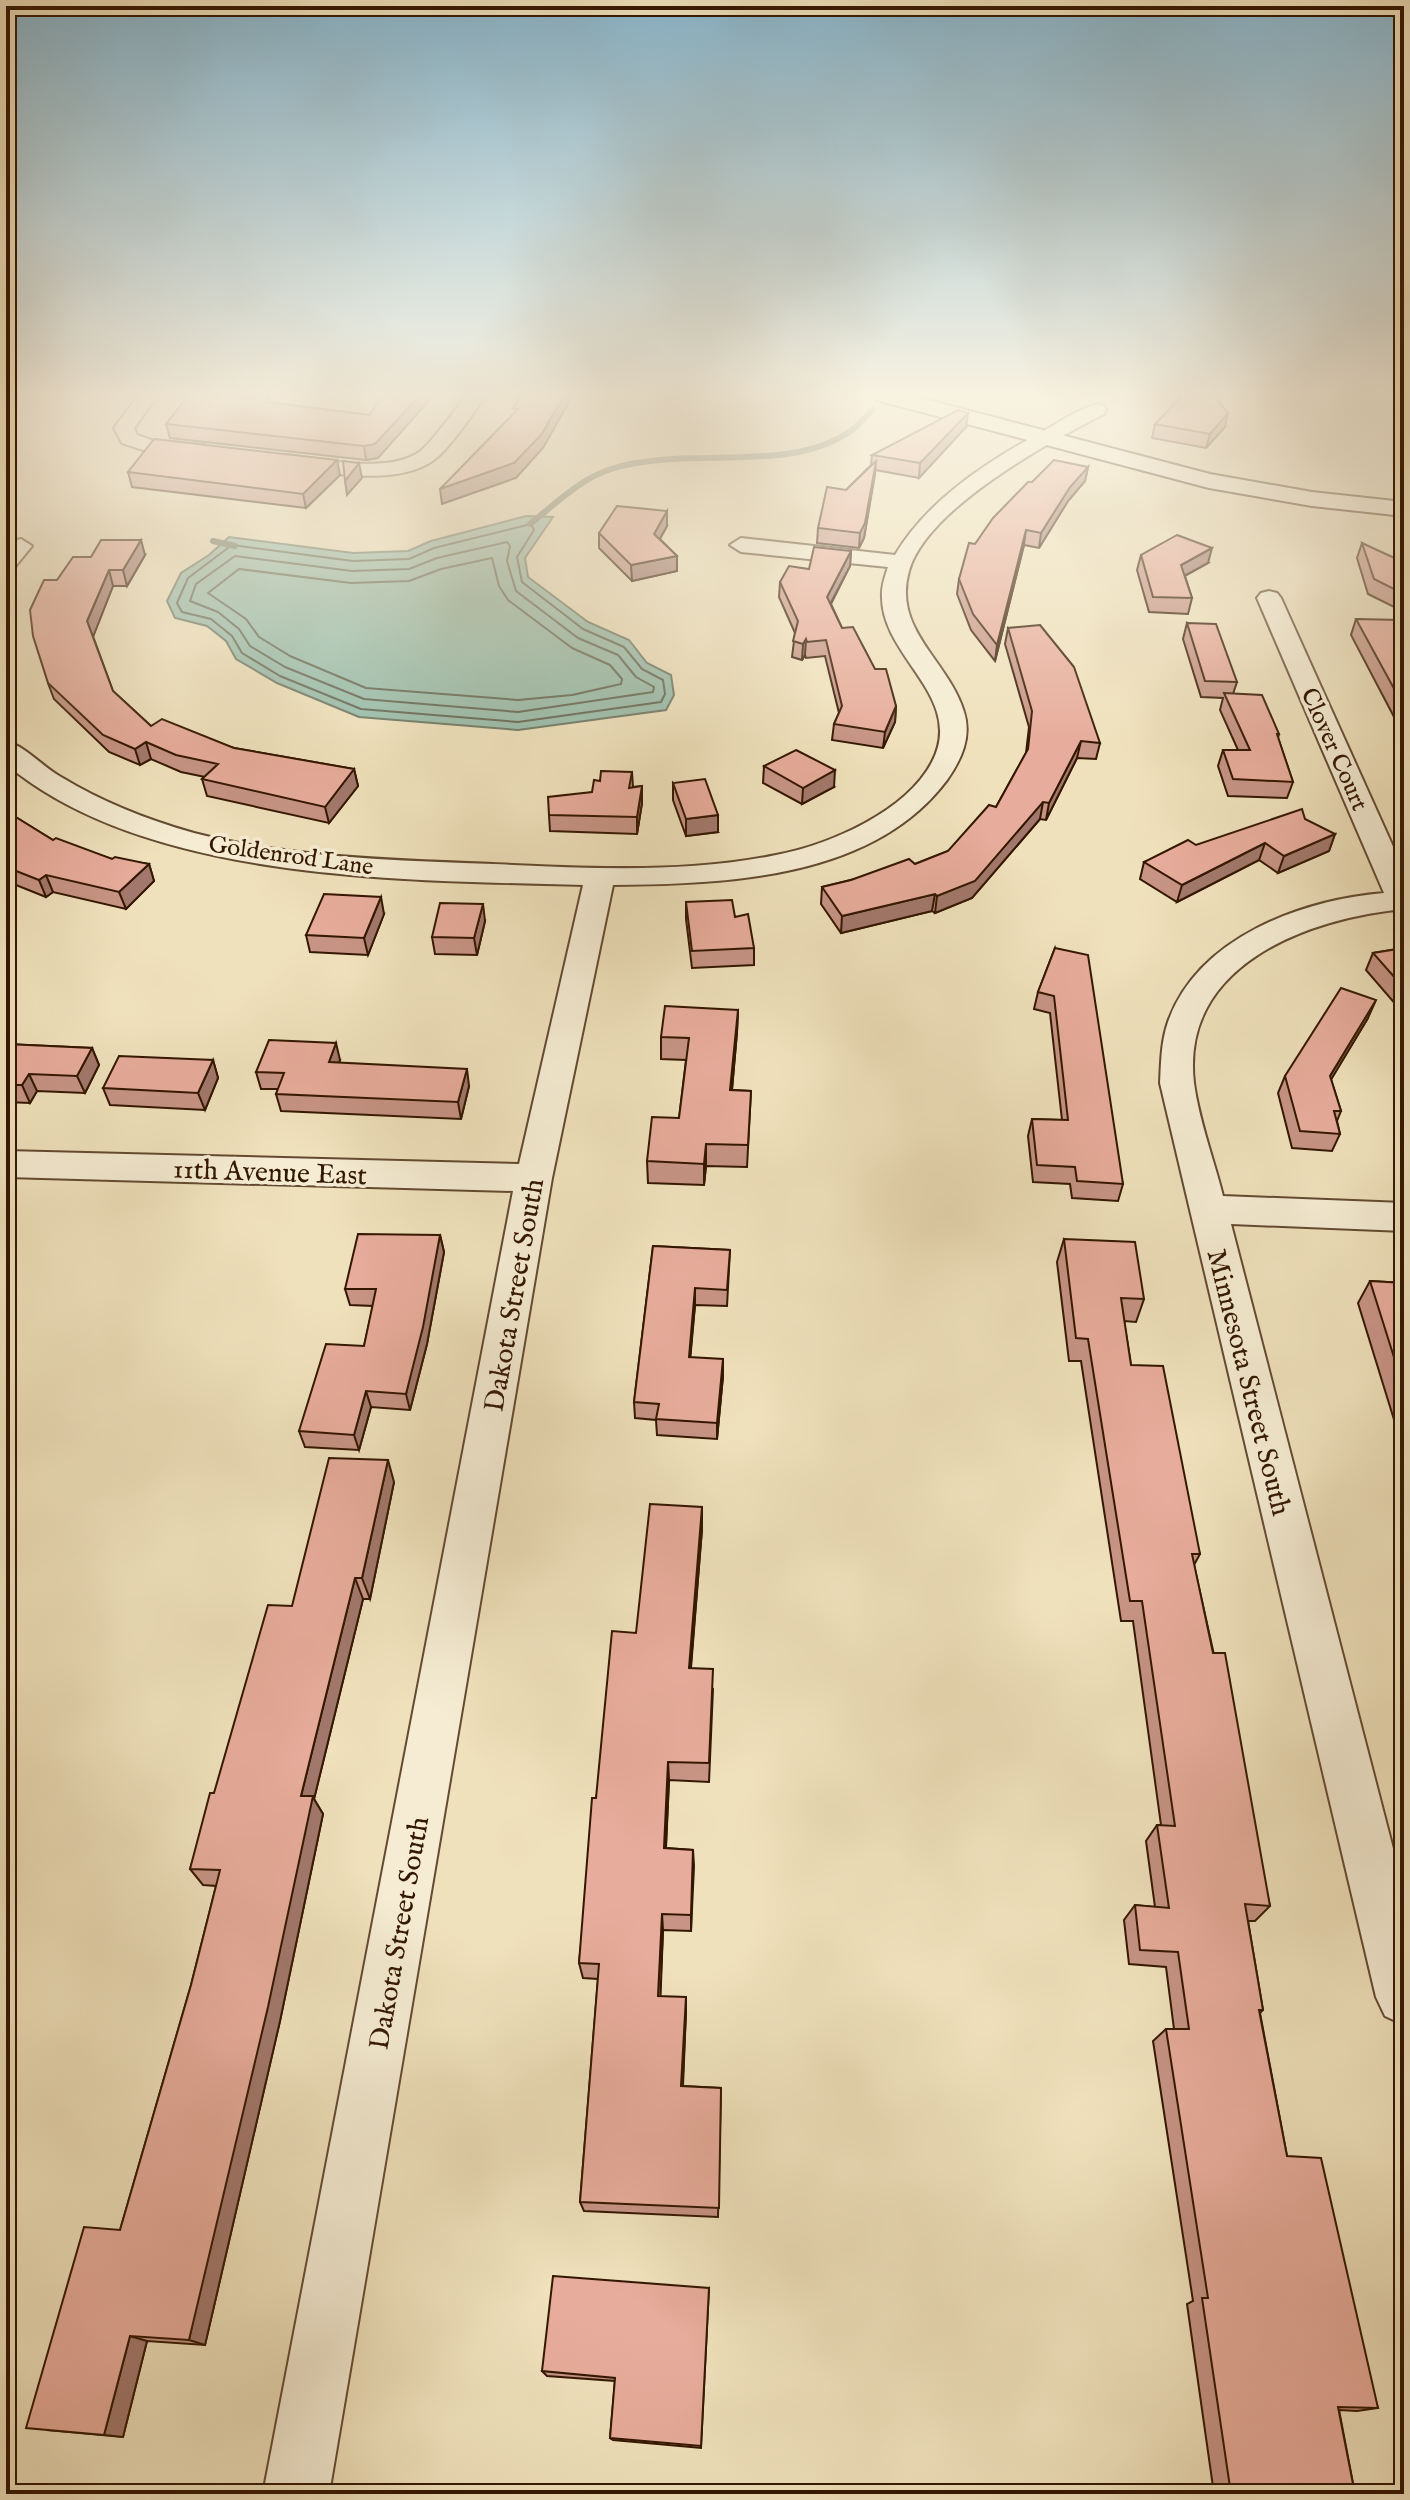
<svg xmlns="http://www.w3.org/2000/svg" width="1410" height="2500" font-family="'IM FELL English',serif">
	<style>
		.water { fill: #9abeac; stroke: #717b68; stroke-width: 2 }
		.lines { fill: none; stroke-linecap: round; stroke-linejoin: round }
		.shore { stroke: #676a56; stroke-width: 2 }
		.stream { stroke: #717b68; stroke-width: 6 }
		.street-casing { stroke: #634a30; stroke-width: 4 }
		.secondary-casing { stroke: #341701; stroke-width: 4 }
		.street { fill: #f5ecd3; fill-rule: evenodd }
		.secondary { fill: #f5ecd3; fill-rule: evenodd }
		.wall { fill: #c79485; stroke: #341701; stroke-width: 2 }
		.shaded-wall { fill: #a2786c; stroke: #341701; stroke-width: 2 }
		.building { fill: #e7ac9b; stroke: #341701; stroke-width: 2 }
		.labels { text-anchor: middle; stroke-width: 7; stroke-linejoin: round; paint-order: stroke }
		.far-street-label { font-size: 24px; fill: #341701; stroke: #f5ecd3 }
		.street-label { font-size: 28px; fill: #341701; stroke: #f5ecd3 }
	</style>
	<rect width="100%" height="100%" fill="#efe1bc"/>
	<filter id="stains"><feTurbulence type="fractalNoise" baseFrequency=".0025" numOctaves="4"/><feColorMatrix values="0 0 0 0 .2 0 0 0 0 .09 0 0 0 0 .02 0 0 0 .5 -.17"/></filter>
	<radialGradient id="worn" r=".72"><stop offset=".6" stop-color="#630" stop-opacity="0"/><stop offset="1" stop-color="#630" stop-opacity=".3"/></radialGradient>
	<path class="water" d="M526,516L553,517L525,558L528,577L588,622L629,640L647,663L671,675L674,695L666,710L518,730L359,717L277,683L236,659L226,641L207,626L175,618L167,601L181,573L209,555L229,537L353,553L408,551L431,541Z"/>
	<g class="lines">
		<g class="shore">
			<path d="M531,524L534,530L517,557L522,582L583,629L624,647L642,669L663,680L665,694L661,702L518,722L361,709L280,676L242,653L232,636L211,619L182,612L177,603L188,578L232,545L353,561L409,559L434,548Z"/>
			<path d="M507,542L510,546L507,561L516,591L578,638L618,655L636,677L654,687L653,692L518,712L364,699L285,667L250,646L239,629L218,612L190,601L196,584L235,556L352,571L409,569L437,558Z"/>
			<path d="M492,558L499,586L508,600L572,648L610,665L622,679L621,684L572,695L518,700L366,688L290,656L259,637L246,619L208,593L239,569L351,583L409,581L441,569Z"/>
		</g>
		<g class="stream">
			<path d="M530,524C555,504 580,479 611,469C681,446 786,473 846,434C857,428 865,418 873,409"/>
			<path d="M213,541L235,546"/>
		</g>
		<defs>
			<g id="street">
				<path d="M139,395H158L134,428L137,435L151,440L205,445L208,449L205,453L149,452L122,443L114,428Z"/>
				<path d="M467,395H486C475,411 450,448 435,459C400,487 327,473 287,467L277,461L287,455C322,460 394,475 423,449C439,433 453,412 467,395Z"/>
				<path d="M1097,404L1104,406L1106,410L1104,414C1049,442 926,509 909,571C892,630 949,661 964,712C972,737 961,760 947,780C873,879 727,884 613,885L552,1178L329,2494H263L513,1191L6,1177V1151L519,1164L583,885C408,880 147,883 6,764V741C25,746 43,767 61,777C102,802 148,820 194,833C291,858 393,860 493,864C587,868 683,874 776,855C829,845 906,812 932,762C966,697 882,658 882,597C881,588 885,576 888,567L741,552L730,545L741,538L895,555C929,498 990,460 1047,429C1063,420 1079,409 1097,404Z"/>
				<path d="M21,539L32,546L14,568L6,570V549L13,541Z"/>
				<path d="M1269,591L1277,593L1281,598L1404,871V909C1309,918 1180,964 1194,1083C1199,1121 1214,1160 1223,1196L1404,1203V1231L1231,1224L1404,1891V2025L1385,2016L1376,1997L1160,1083C1161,1063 1161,1042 1168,1022C1198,937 1302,900 1384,893L1257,598L1261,593Z"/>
			</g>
			<path id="secondary" d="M873,395H909L1210,474L1312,492L1404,502V516L1312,506L1209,488L876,400Z"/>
		</defs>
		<use href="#street" class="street-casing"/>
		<use href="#secondary" class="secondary-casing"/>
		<use href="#street" class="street"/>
		<use href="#secondary" class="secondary"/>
	</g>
	<g class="wall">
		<path d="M271,403L369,415L378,458L366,460L170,438L166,424Z"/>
		<path d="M1155,424L1225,427L1206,448L1152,438Z"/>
		<path d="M966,427L919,478L875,470L864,538L859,548L817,543L818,528L846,490L871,465L872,455Z"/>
		<path d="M1088,467L1085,481L1068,501L1039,548L1024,545L995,661L971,630L957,594L959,579L975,544Z"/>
		<path d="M128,472L340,475L306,508L132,487Z"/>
		<path d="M667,526L660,539L677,556V571L632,581L599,548V533Z"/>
		<path d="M1362,543L1404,570V612L1368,594L1357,558Z"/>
		<path d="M851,551L850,566L831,604L842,628L875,669L896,706L895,722L883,748L832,740L834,724L839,713L825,656L806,658L805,655L802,660L792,657L795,633L779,597L780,582Z"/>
		<path d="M145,555L127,586H113L93,636L113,691L151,726L234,748L354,769L358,786L329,823L207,796L202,779L205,777L181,772L151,759L140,765L109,752L54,699L48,683L57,580Z"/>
		<path d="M1141,555L1208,563L1185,576L1192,598L1188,614L1149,612L1137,570Z"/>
		<path d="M1356,619L1404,625V736L1351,635Z"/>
		<path d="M1187,623L1237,682L1233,694L1279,734L1278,738L1293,782L1287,798L1228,796L1218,766L1223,750H1238L1220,710L1223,698L1201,697L1183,639Z"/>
		<path d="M1008,628L1100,743L1096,759L1077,758L1046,820L1040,819L972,898L935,913L932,911L841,933L821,904L822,887L915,864L948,851L996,807L1026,753L1029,727L1005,644Z"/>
		<path d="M764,766L834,787L802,804L763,783Z"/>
		<path d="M632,772L633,787L642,786V803L637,834L550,831L549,815L592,792L600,781Z"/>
		<path d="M673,783L718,832L686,836L673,800Z"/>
		<path d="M6,811L53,840L112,859L149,864L154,881L126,909L53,892L46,897L6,881Z"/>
		<path d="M1335,834L1329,851L1278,873L1259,860L1177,902L1140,879L1144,862L1196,845Z"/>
		<path d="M686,902L735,917L754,948V965L692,968L686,919Z"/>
		<path d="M384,914L368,955L310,952L306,935Z"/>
		<path d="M485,921L477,955L435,954L432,937Z"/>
		<path d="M1055,948L1123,1184L1118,1201L1072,1198L1070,1184L1033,1182L1028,1136L1032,1119L1062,1120L1050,1013L1034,1009L1038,992Z"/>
		<path d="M1404,948V1005L1397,1006L1366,970L1373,953Z"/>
		<path d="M738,1010L737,1032L732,1090L751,1091L747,1167L706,1166L704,1185L648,1183L647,1161L679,1118L686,1060L661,1059V1037Z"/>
		<path d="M1368,1018L1331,1079L1341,1111L1337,1121L1340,1134L1332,1151L1292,1148L1278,1093L1285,1076Z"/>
		<path d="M6,1044L92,1048L99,1065L85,1093L37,1091L30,1103L6,1102Z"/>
		<path d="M213,1060L218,1078L205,1110L110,1105L103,1088Z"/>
		<path d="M340,1060L339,1063L469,1086L461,1119L281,1111L276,1094L278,1089H261L256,1072Z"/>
		<path d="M440,1235L444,1252L427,1344L410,1410L371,1407L359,1450L305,1447L299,1431L364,1346L373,1306L350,1305L345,1289Z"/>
		<path d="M1064,1239L1144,1299L1136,1322L1124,1321L1131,1365L1200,1554L1194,1565L1270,1906L1255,1921H1248L1263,2010L1260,2013L1287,2156L1378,2408L1357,2411L1339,2410L1355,2494H1214L1187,2304L1193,2301L1153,2041L1166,2029H1174L1166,1967L1129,1964L1124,1920L1135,1905L1155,1907L1146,1841L1157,1825H1161L1133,1621H1121L1081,1361H1069L1057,1262Z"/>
		<path d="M653,1246L730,1250L727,1306L695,1305L690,1357L723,1376L717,1439L657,1435L656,1420L635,1418L634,1402Z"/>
		<path d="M1370,1281L1404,1283V1452L1358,1303Z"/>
		<path d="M394,1482L370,1599H363L314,1799L323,1814L280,2021L205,2345L147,2341L123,2437L48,2430L120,2230L191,1985L216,1886L203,1885L190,1869L214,1793L292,1606Z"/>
		<path d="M702,1529L691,1668L713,1689L709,1782L669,1780L666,1848L693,1850L691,1931L663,1930L660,1996L686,2011L683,2086L721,2088L718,2217L584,2211L580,2202L598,1979L583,1978L579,1963L596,1798L636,1633Z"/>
		<path d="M709,2288L701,2448L613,2440L610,2438L615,2381L547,2376L542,2371Z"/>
	</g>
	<g class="shaded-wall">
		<path d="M420,395H434L378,458L366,460L364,446Z"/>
		<path d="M564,395H573L543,448L516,478L442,504L440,489Z"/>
		<path d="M968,413L966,427L919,478L920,463Z"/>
		<path d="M1228,413L1225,427L1206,448L1210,434Z"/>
		<path d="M337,460L340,475L306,508L303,494Z"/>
		<path d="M876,461L875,475L864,538L859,548L860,533Z"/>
		<path d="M359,463L362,478L347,495L345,481Z"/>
		<path d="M1088,467L1085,481L1068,501L1039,548L1041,533L1070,487Z"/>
		<path d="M667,511V526L654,549V534Z"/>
		<path d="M1026,530L1024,545L995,661L997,645Z"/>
		<path d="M141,540L145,555L127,586L123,570Z"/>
		<path d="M1212,548L1208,563L1177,580L1181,565Z"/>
		<path d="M851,551L850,566L826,612L827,597Z"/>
		<path d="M677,556V571L632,581L631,565Z"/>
		<path d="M109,570L113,586L93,637L87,621Z"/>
		<path d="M806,639L805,655L802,660L803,644Z"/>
		<path d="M896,706L895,722L883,748L885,732Z"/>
		<path d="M1081,741L1077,758L1046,820L1049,803Z"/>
		<path d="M146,742L151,759L140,765L135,749Z"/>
		<path d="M354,769L358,786L329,823L325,807Z"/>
		<path d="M835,770L834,787L802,804L803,788Z"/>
		<path d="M642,786V803L637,834V817Z"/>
		<path d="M1043,802L1040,819L972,898L935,913L937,896Z"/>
		<path d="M718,815V832L686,836V819Z"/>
		<path d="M1335,834L1329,851L1278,873L1284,856Z"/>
		<path d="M1265,843L1259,860L1177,902L1182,885Z"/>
		<path d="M149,864L154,881L126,909L119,892Z"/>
		<path d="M46,875L53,892L46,897L39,880Z"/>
		<path d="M935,894L932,911L841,933L842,916Z"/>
		<path d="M381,897L384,914L368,955L364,938Z"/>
		<path d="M483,904L485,921L477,955L474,938Z"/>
		<path d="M1404,991V1005L1397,1006Z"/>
		<path d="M1376,1000L1368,1018L1323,1093L1330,1076Z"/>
		<path d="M738,1010L737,1032L730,1112V1090Z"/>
		<path d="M336,1043L340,1060L333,1079L329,1062Z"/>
		<path d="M92,1048L99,1065L85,1093L77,1076Z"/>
		<path d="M213,1060L218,1078L205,1110L198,1093Z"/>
		<path d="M467,1069L469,1086L461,1119L458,1102Z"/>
		<path d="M29,1074L37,1091L30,1103L22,1085Z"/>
		<path d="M706,1144V1166L704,1185V1164Z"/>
		<path d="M440,1235L444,1252L427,1344L410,1410L406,1394Z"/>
		<path d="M695,1288V1305L689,1373V1357Z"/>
		<path d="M723,1359V1376L717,1439V1423Z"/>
		<path d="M366,1391L371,1407L359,1450L354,1435Z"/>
		<path d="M388,1460L394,1482L370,1599L362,1578Z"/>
		<path d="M702,1507V1529L689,1688V1668Z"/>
		<path d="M355,1578L363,1599L314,1799L323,1814L280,2021L205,2345L189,2340L301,1796Z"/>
		<path d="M668,1762L669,1780L665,1865L664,1848Z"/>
		<path d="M693,1850L694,1866L691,1931V1915Z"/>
		<path d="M662,1914L663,1930L660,2010L658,1996Z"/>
		<path d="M686,1997V2011L682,2098L681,2086Z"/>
		<path d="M130,2336L147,2341L123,2437L104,2435Z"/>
	</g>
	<g class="building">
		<path d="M189,395L270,396L266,402L369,415L383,395H420L375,444L364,446L166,424Z"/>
		<path d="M522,395H564L542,434L514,463L440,489L518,409H513Z"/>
		<path d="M1183,395H1213L1228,413L1210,434L1155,424Z"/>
		<path d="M958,410L968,413L920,463L872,455Z"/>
		<path d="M154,439L337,460L303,494L128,472Z"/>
		<path d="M1054,460L1088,467L1070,487L1041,533L1026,530L997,645L973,614L959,579L969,543L975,544L993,518L1028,482H1032Z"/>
		<path d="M343,461L359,463L345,481Z"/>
		<path d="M876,461L865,523L860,533L818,528L827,487L846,490Z"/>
		<path d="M617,506L667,511L654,534L677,556L631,565L599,533Z"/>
		<path d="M1177,535L1212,548L1181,565L1192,598L1153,597L1141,555Z"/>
		<path d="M101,540H141L123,570H109L87,621L113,691L151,726L162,719L234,748L354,769L325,807L202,779L218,764L176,755L146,742L135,749L103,735L48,683L33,636L30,610L44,580H57L73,557H91Z"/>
		<path d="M1362,543L1401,561L1404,570V594L1374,579Z"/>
		<path d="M814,547L851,551L827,597L842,628L853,627L875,669H886L896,706L885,732L834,724L842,706L826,640L807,642L806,639L803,644L793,641L798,621L780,582L789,566L809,569Z"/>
		<path d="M1356,619L1401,620L1404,625V707Z"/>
		<path d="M1187,623L1216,624L1237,682L1205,681Z"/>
		<path d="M1040,625L1074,667L1100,743L1081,741L1049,803L1043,802L975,881L937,896L935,894L842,916L822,887L851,880L909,859L915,864L948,851L989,805L996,807L1028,749L1032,711L1008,628Z"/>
		<path d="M1224,693L1262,695L1279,734H1277L1293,782L1233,779L1223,750H1250Z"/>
		<path d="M796,750L835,770L803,788L764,766Z"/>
		<path d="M601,771L632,772L629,788L642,786L637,817L549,815L548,797L592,792L594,780L600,781Z"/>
		<path d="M705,779L718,815L686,819L673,783Z"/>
		<path d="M1302,809L1305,819L1335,834L1284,856L1265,843L1182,885L1144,862L1188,840L1196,845Z"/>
		<path d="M6,811L53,840L56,838L112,859L115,857L149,864L119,892L46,875L39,880L6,867Z"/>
		<path d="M324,894L381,897L364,938L306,935Z"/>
		<path d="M732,900L735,917L748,914L754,948L692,951L686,902Z"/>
		<path d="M440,903L483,904L474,938L432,937Z"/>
		<path d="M1055,948L1088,955L1123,1184L1077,1181L1075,1167L1037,1165L1032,1119L1068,1120L1054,996L1038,992Z"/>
		<path d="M1404,948V988L1373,953Z"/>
		<path d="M1341,988L1376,1000L1330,1076L1341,1111H1334L1340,1134L1300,1131L1285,1076Z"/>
		<path d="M665,1006L738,1010L730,1090L751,1091L748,1145L706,1144L704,1164L647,1161L652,1117L679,1118L689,1038L661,1037Z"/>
		<path d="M269,1040L336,1043L329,1062L467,1069L458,1102L276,1094L284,1073L256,1072Z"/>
		<path d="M6,1044L92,1048L77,1076L29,1074L22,1085H6Z"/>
		<path d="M119,1056L213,1060L198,1093L103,1088Z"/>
		<path d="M358,1234L440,1235L423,1327L406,1394L366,1391L354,1435L299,1431L326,1344L364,1346L376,1289H345Z"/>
		<path d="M1064,1239L1135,1242L1144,1299L1121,1298L1131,1365L1163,1366L1200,1554H1192L1213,1653H1225L1270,1906L1245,1904L1263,2010H1259L1287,2156L1321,2158L1378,2408L1338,2407L1355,2494H1231L1202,2298H1208L1166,2029H1189L1178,1952L1140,1950L1135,1905L1169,1908L1157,1825L1175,1826L1142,1601H1130L1088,1339L1076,1338Z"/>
		<path d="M653,1246L730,1250L727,1290L695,1288L689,1357L723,1359L717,1423L656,1419L659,1404L634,1402Z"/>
		<path d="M1370,1281L1404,1283V1389Z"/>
		<path d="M329,1458L388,1460L362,1578H355L301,1796H313L268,2007L189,2340L130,2336L104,2435L26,2428L84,2227L120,2230L191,1985L220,1870L190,1869L210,1793H214L268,1605L292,1606Z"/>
		<path d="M650,1504L702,1507L689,1668L713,1669L709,1763L668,1762L664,1848L693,1850L691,1915L662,1914L658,1996L686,1997L681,2086L721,2088L719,2208L580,2202L599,1964L579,1963L592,1798H596L612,1631L636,1633Z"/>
		<path d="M553,2276L709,2288L701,2446L610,2438L615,2378L542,2371Z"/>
	</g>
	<linearGradient id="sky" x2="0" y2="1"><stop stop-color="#89b8d0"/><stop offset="0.53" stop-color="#f8f2e1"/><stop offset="1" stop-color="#f8f2e1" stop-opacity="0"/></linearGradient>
	<rect width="1410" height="745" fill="url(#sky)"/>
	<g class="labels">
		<g class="far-street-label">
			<text transform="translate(1335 749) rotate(66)" y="8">Clover Court</text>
			<text transform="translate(291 855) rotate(8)" y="8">Goldenrod Lane</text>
		</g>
		<g class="street-label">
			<text transform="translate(270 1171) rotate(2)" y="10">11th Avenue East</text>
			<text transform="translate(513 1295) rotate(-80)" y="10">Dakota Street South</text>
			<text transform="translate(1250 1382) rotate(76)" y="10">Minnesota Street South</text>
			<text transform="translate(398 1933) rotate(-80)" y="10">Dakota Street South</text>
		</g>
	</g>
	<rect width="1410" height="2500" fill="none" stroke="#efe1bc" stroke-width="32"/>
	<rect x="8" y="8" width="1394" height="2484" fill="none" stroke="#341701" stroke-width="4"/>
	<rect x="16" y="16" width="1378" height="2468" fill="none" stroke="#341701" stroke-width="2"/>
	<rect width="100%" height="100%" filter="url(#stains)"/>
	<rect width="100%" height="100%" fill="url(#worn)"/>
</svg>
